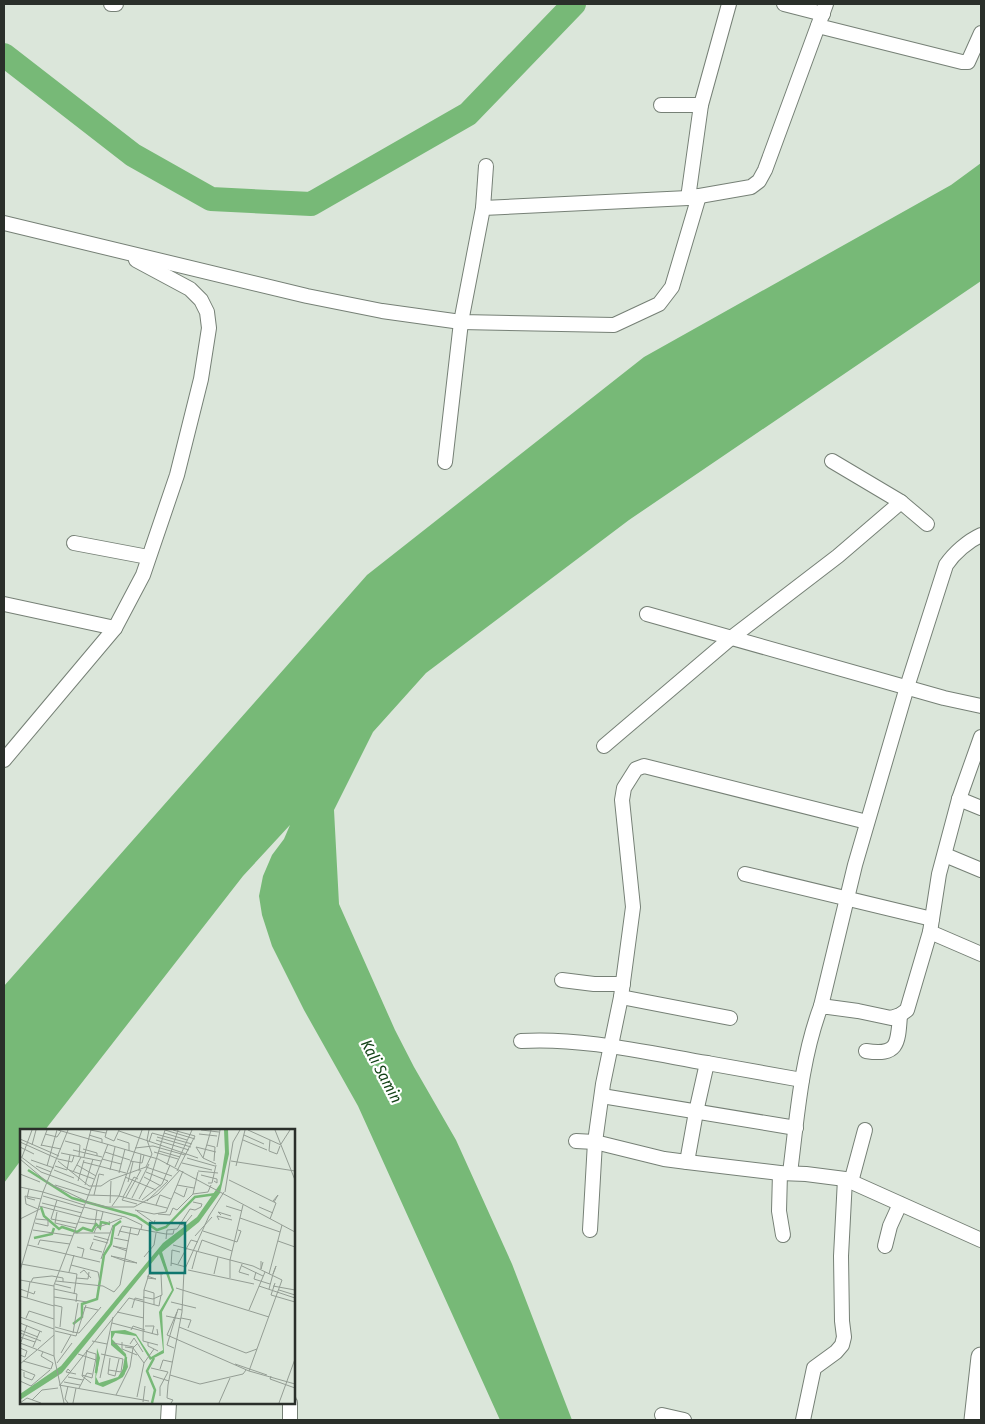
<svg xmlns="http://www.w3.org/2000/svg" width="985" height="1424" font-family="'Fira Sans Condensed',sans-serif">
	<style>
		.water { fill: #77b977 }
		.lines { fill: none; stroke-linecap: round; stroke-linejoin: round }
		.river { stroke: #77b977; stroke-width: 24 }
		.street-casing { stroke: #768076; stroke-width: 16 }
		.secondary-casing { stroke: #768076; stroke-width: 21 }
		.street { stroke: #fff; stroke-width: 14 }
		.secondary { stroke: #fff; stroke-width: 19 }
		.labels { text-anchor: middle; stroke-width: 4.5; stroke-linejoin: round; paint-order: stroke }
		.water-label { font-size: 16px; font-style: italic; fill: #144317; stroke: #fff }
		.inset-river { fill: none; stroke: #77b977; stroke-width: 2.5 }
		.inset-road { fill: none; stroke: #949d94; stroke-width: 1 }
		.view { fill: #0f766e; fill-opacity: 0.15; stroke: #0f766e; stroke-width: 2.5 }
		.inset-edge { fill: none; stroke: #2a2f2a; stroke-width: 2.5 }
	</style>
	<rect width="100%" height="100%" fill="#dbe6da"/>
	<path class="water" d="M981,163V281L629,520L426,673L373,732L334,810L339,904L395,1030L414,1067L456,1140L512,1264L572,1420H500L358,1106L304,1010L272,946L262,915L259,896L263,876L272,855L284,839L290,825L243,876L45,1130H21V1160L4,1183V986L367,575L644,357L951,185Z"/>
	<g class="lines">
		<path class="river" d="M4,55L133,155L211,199L311,204L468,114L574,4"/>
		<defs>
			<g id="street">
				<path d="M111,4H116"/>
				<path d="M784,4L823,14"/>
				<path d="M818,26L962,62H968L981,33"/>
				<path d="M661,105H701L688,198"/>
				<path d="M701,105L729,4"/>
				<path d="M483,208L486,166"/>
				<path d="M4,223L307,296L382,311L461,322L614,325L659,304L672,287L699,196"/>
				<path d="M832,461L901,502"/>
				<path d="M445,462L461,322L483,208L688,198L751,187L759,181L765,170L826,4"/>
				<path d="M74,543L148,557"/>
				<path d="M4,604L115,628"/>
				<path d="M647,614L944,698L981,706"/>
				<path d="M604,746L731,638L838,556L901,502L927,524"/>
				<path d="M4,760L115,628L143,575L177,475L201,379L209,328L207,312L201,300L190,289L136,260"/>
				<path d="M959,799L981,808"/>
				<path d="M945,855L981,870"/>
				<path d="M745,874L932,919"/>
				<path d="M930,932L981,954"/>
				<path d="M562,980L594,984H623"/>
				<path d="M621,997L730,1018"/>
				<path d="M821,1006L855,865L907,687L946,565C954,553 968,541 981,535"/>
				<path d="M521,1041C579,1037 649,1053 707,1063"/>
				<path d="M866,1051C898,1056 898,1044 900,1015"/>
				<path d="M602,1096L796,1128"/>
				<path d="M576,1141L595,1142L664,1159L687,1162L780,1173L806,1174L845,1179L981,1240"/>
				<path d="M687,1162L696,1112L707,1063L802,1080"/>
				<path d="M780,1173L779,1211L783,1235"/>
				<path d="M790,1173C797,1118 801,1059 821,1006L858,1011L891,1018L900,1015L907,1010L930,932L939,874L959,799L981,737"/>
				<path d="M851,1182L865,1130"/>
				<path d="M590,1230L595,1142L603,1084L621,997L633,907L622,800L624,788L636,769L644,766L867,822"/>
				<path d="M885,1246L890,1226L900,1204"/>
				<path d="M290,1403V1420"/>
				<path d="M662,1415L684,1420"/>
				<path d="M168,1420L169,1403"/>
				<path d="M803,1420L814,1368L836,1352L842,1345L844,1337L842,1321L841,1256L845,1179"/>
			</g>
			<path id="secondary" d="M974,1420L981,1357"/>
		</defs>
		<use href="#street" class="street-casing"/>
		<use href="#secondary" class="secondary-casing"/>
		<use href="#street" class="street"/>
		<use href="#secondary" class="secondary"/>
	</g>
	<g class="labels">
		<g class="water-label">
			<text transform="translate(382 1071) rotate(62)" y="6">Kali Samin</text>
		</g>
	</g>
	<g transform="translate(20 1129)">
		<rect width="275" height="275" fill="#dbe6da"/>
		<path d="M204,1H208L209,25L200,64L179,93L142,123L154,161L142,183L144,224L130,231L116,207L95,204L92,210L106,225L108,238L103,248L96,252L83,258L75,255L77,219L80,229L76,248L79,254L98,248L106,235L105,228L91,216V202L105,201L116,205L131,228L143,221L139,183L152,161L139,125L42,244L0,271V265L41,237L143,114L177,88L200,55L205,23Z" fill="#77b977"/>
		<path class="inset-river" d="M8,41L52,69L116,87L137,101L146,98L175,68L196,65M21,78L24,87L39,100L42,98L57,103L63,99L72,102L76,95L80,99L81,93L90,95M14,109L32,105L34,99M53,195L62,188V175L77,170L84,126L91,115L94,97L101,92M76,244L78,228M103,246L106,228M132,274L135,261L127,242L134,229"/>
		<path class="inset-road" d="M38,1L138,30L275,103M70,1L86,4M87,1L85,8L94,12L99,1M145,1L175,10M153,1L175,7M181,1L199,3M228,1L261,16M255,1L275,51M99,2L178,29M144,4L167,11M25,5L37,8L41,2M179,5L197,7M69,6L82,10V14M224,6L244,15M137,8L171,18M0,10L39,27M97,10L109,14V22M136,11L169,21M223,11L247,21M250,11L249,22L257,25L260,17M45,12L60,16L59,27M0,13L38,30M129,13L132,4L172,15M261,15L270,1M12,16L16,1M21,16L41,20M187,16L195,18L194,32M21,17L27,1M0,18L14,25M197,18L200,1M115,19L133,17L165,26M63,20L77,24V27M53,21L82,28M139,22L160,28M85,23L110,31M134,23L158,30M41,24L81,32M0,27L21,43L70,61M2,28L12,1M64,28L71,1M167,29L195,37M183,29L191,1M0,30L27,53M38,30L52,33L54,27M82,30L101,35M11,31L34,39M38,32L69,57H81L90,51L126,38L132,25L127,11L129,1M110,32L122,34L124,26M211,32L275,42M63,33L106,44M162,34L192,41M196,35L183,29L176,18L196,23M57,36L76,47M147,36L158,1M16,37L31,43M27,37L37,1M35,37L47,41L50,26M216,37L225,1M126,38L152,47M155,38L172,1M34,41L54,49M49,41L74,50M90,41L95,18M119,42L121,25M157,42L175,7M178,42L198,44M53,43L61,28M126,43L148,52L127,72M99,44L105,20M0,45L20,53M181,46L197,50V54L194,52M105,48L136,61M124,48L141,57M209,51L256,74L250,90M58,52L64,31M108,53L113,33M28,54L66,72M188,54H192L196,36M35,56L68,66M65,56L73,30M157,56L174,59M0,58L23,63M9,60L7,69L15,71M23,63L64,76M154,63L164,68L167,59M205,63L213,13L220,1M173,65L178,43M68,66L99,67L122,1M74,66L79,45L84,46M23,67L64,79M103,68L114,48L118,50M104,68L102,71L117,75M106,68L121,41M112,69L129,35M119,70L130,51L145,1M37,71L31,90L57,95M122,71L142,55L150,36M253,72L258,66L254,73M66,73L87,78H114L138,65L160,41M22,74L62,84M90,74L91,52M136,76L140,66L151,70M19,77L69,90L81,91L83,83M92,77L99,67L147,79M206,77L222,82M64,78L105,88L122,96L121,100M239,78L253,84M18,80L6,75L5,67L21,70M115,81L134,85L146,83L163,42M117,82L134,94L135,91M37,83L35,94L56,99M138,85L150,86L153,79L157,81L173,65L188,63L191,56M201,86L198,83L211,87M220,89L260,103M0,90L20,80M199,91L197,87L212,91M89,92L90,94L102,89M58,93L75,95L77,81M15,94L28,97V91L16,90M159,95L164,96L172,86M13,101L53,107M99,102L118,106L120,100M183,102L217,113L221,102L218,101M54,104H90M74,104L76,99L87,95M74,107L89,111M98,107L102,97L146,105H153L154,101M175,107L192,88M94,109L109,112M73,110L88,114M146,110L147,101L157,100L170,80L175,81L181,78L182,75L173,73M258,112L275,118M73,113L70,120L82,123M8,116L80,133M18,116L20,111L50,115M153,116L233,137L262,151L229,242L275,255M57,118L64,120L62,128M107,122L93,117L107,120M178,122L182,111L212,122M124,128L134,116L136,104M81,130L93,96M105,132L91,127L105,130M105,132L117,134L105,130M241,132V140L243,133M151,134L166,138M1,135L57,145L54,165M158,135L171,111L178,113M222,135L219,143L229,146M51,136L78,143L80,153M151,137L152,121L160,123M222,137L243,147M172,140L177,122M168,141L234,155M0,142L23,63L48,1M49,143L54,126M236,143L234,150L250,155M60,144L64,141L71,149M194,145L198,128M249,145L262,96M56,149L68,150L69,143M127,149L136,150L127,147M210,149V131L223,76M0,151L34,157M36,152L83,157L94,163L100,156L111,98M11,153L13,149L32,147L43,149V153M255,154L251,166L275,173M35,155L51,159M239,157L275,169M253,157L275,161M156,159L249,188M0,160L14,165L15,162M34,160L57,165L56,173M249,160L253,145L256,137L253,145M124,161L134,164V176M259,161L275,166M0,167L34,177M34,168L67,173M123,168L133,170L142,166L141,145M7,169L10,153M151,173L176,179M34,176L42,178L40,198M112,179L115,169L123,171M64,181L65,178L78,181M229,181L245,143M97,183L124,189M157,183L147,206L229,242M146,187L161,190M0,188L34,200M6,189L9,182L34,190M161,189L171,191L168,199M0,194L22,203M92,194L138,206L137,200M125,197H134L132,205M35,198L53,203M159,198L226,224L237,220M0,201L18,208M111,201L113,197L125,201M35,202L56,207L66,176M53,203L59,204L81,178M0,204L21,212M53,204L58,174M0,208L15,213M72,212L87,215M1,213L7,196M102,213V220L117,226M128,213V217L138,222M0,214L34,227M93,214L114,218M110,215L114,209L123,223M138,216L123,212L124,161L129,145H143M13,218L20,202M105,218L113,219L124,234L117,268M0,219L7,222L5,228L0,226M154,219L147,216L158,180L162,181M18,220L34,206M67,221L62,247L71,254M41,224L51,206M58,225L76,231M81,225L103,230L101,243L89,241M90,229L88,245L95,247L99,230M3,232L31,240L33,234L21,227L23,223M37,234L52,214M124,234L134,220M0,235L17,221M215,235L247,246M131,239L148,243M0,240L15,246L12,251L4,248V243M140,240L143,231L152,233M51,243L48,240L46,243L56,245M62,246L72,249L76,229V225L66,222M150,246L180,255L223,245L226,241M133,247L149,252M251,247L250,250L275,259M48,248L63,251M80,249L93,188M0,252L11,257L30,241M44,253L60,256M39,256L129,272M40,256L109,169L139,177L141,166M48,257L45,270L48,274M59,259L67,244L72,245M96,266L110,238L113,219L118,214M140,267V258L148,243M12,271L22,261L38,259M123,273L125,257M0,274L7,269L21,274M44,274L34,227V156L88,15M53,274L56,259M151,274L153,271L147,269L148,256L162,183L164,142L189,87L204,63M199,274L210,249M259,274L275,230"/>
		<path class="view" d="M130,94H165V144H130Z"/>
		<rect width="275" height="275" class="inset-edge"/>
	</g>
	<rect width="985" height="1424" fill="none" stroke="#2a2f2a" stroke-width="10"/>
</svg>
